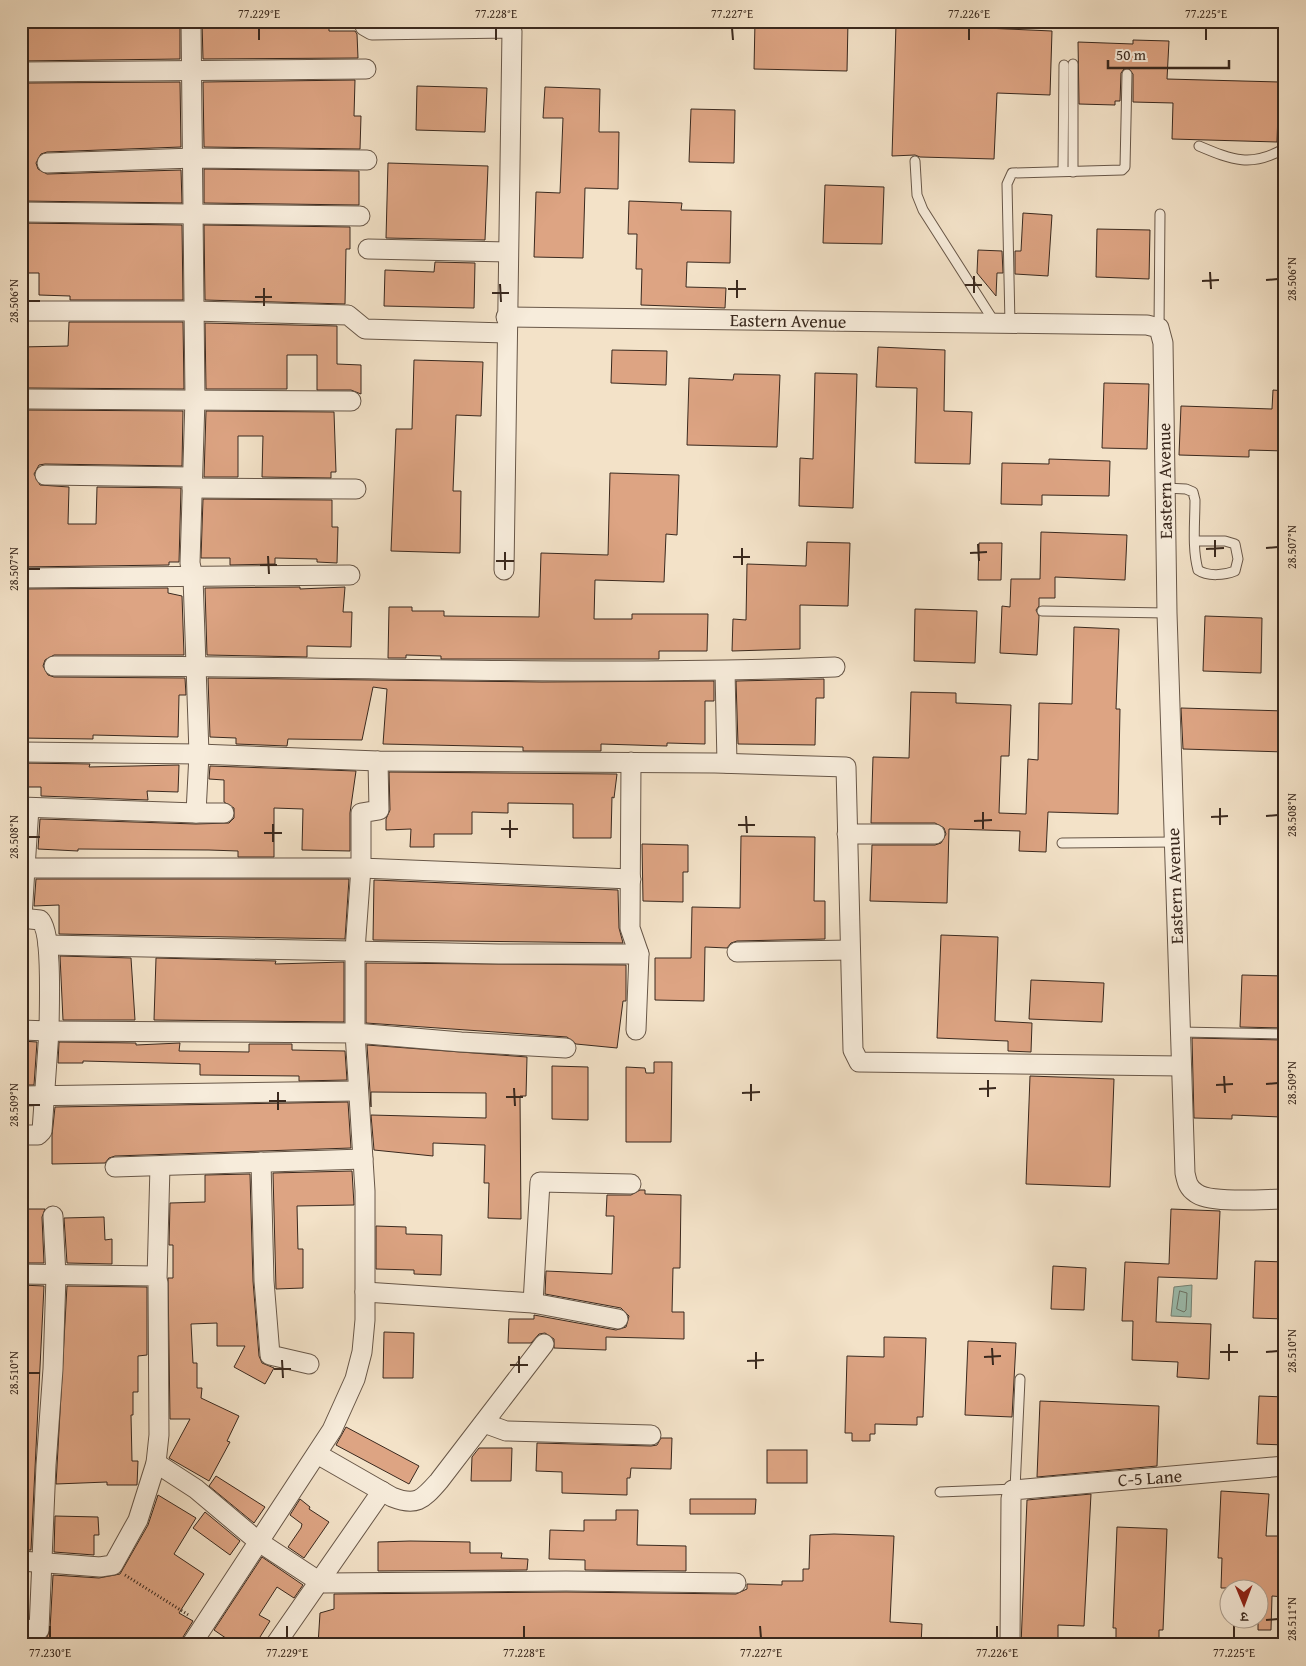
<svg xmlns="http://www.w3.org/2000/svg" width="1306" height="1666" font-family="'Gentium Book Plus','Noto Serif Devanagari',serif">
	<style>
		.water { fill: #9cbfb1; stroke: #758376 }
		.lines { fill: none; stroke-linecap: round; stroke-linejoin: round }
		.shore { stroke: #6b7468; stroke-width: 1 }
		.building { fill: #dda483; stroke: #3a291e }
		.lane-casing { stroke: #685748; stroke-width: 11 }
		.street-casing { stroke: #685748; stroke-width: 21 }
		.path { stroke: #3a291e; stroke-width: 3; stroke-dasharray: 1 2.5; stroke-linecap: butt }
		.lane { stroke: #f7ecdb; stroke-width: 9 }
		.street { stroke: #f7ecdb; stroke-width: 19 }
		.ticks { fill: none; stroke: #3a291e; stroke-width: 2 }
		.labels { text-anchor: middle; stroke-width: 4.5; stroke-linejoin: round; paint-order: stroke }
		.street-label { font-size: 18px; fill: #3a291e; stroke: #f7ecdb }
		.neatline { fill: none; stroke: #3a291e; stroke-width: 2 }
		.ticks-label { font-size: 12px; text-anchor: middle; fill: #3a291e }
	</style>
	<rect width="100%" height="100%" fill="#f3e2c8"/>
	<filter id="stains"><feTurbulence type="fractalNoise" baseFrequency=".004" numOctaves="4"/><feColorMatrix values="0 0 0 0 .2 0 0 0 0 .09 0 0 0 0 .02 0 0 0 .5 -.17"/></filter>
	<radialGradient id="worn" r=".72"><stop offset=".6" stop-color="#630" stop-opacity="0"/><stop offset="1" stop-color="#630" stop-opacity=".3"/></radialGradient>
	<path class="water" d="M1192,1285L1191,1317L1171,1316L1174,1287Z"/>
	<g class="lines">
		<path class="shore" d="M1180,1291L1187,1293L1186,1310L1184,1312L1177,1309Z"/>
	</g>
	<g class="building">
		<path d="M27,21H180V59L21,61V29H27Z"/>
		<path d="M285,21H318V25H329V31H355L357,34L358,58L203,59L202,22L285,23Z"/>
		<path d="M755,21H848L847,71L754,69Z"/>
		<path d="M896,24L1052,31L1050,95L997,93L994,159L920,157L915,155L892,156Z"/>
		<path d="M1133,40L1169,41L1167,79L1279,82L1277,142L1172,139L1173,103L1133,102V74L1128,68L1124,69L1121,73L1120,101H1115V105L1079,104L1078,42L1133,44Z"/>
		<path d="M355,80L354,116H361L360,149L204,147L203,82Z"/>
		<path d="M180,82L181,147L47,152L41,154L36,163L38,169L47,174L181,170L182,203L21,201V134H27V83Z"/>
		<path d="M417,86L487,88L485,132L416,130Z"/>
		<path d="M545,87L600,89L599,132H619L618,189L585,188L583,258L534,257L536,192L560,193L563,118H543Z"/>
		<path d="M691,109L735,110L734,163L689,162Z"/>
		<path d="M388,163L488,166L485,240L386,238Z"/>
		<path d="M204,169L359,171V205L204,203Z"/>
		<path d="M825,185L884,187L882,244L823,243Z"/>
		<path d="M629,201L682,203L681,210L731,211L730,263L687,262L686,287L726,288L725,308L641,305L642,269H636L637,234H628Z"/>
		<path d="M1023,213L1052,215L1048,276L1015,274V251H1021Z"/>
		<path d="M21,223L182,225L183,300H70V296L39,295V273H21Z"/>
		<path d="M204,225L350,227V249H346L345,304L205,300Z"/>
		<path d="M1097,229L1150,230L1149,279L1096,277Z"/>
		<path d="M978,250L1002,251L1003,273H997L996,296L977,273Z"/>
		<path d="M435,262L475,263L474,308L384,306L385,270L434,272Z"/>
		<path d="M69,322H183L184,389L29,388L21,391V347L68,346Z"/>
		<path d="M205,323L337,326V364L361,365V394L351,390H317V355H287V389H206Z"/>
		<path d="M878,347L945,350L944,411L972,412L970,464L915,463L917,388L876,387Z"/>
		<path d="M612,350L667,351L666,385L611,383Z"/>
		<path d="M414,360L483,362L481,416L456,415L453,491H461L460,553L391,551L396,429H412Z"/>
		<path d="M815,373L857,374L853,508L799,506L800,458L813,459Z"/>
		<path d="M734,374L780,375L777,447L687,445L689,378L733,380Z"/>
		<path d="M1104,383L1149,384L1147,449L1102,448Z"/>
		<path d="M1273,390L1285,391V451L1249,450V457L1179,455L1181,406L1272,409Z"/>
		<path d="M21,407L29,410L183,411L182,466L45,464L39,465L34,474L40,485L69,487L68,524H96L97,487L181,488L179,562H169V565L21,567Z"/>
		<path d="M206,411L334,412L336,472H331V478L262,477L263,436H238V477H204Z"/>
		<path d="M1049,459L1110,461L1109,496L1042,495V505L1001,504L1002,463L1049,464Z"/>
		<path d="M610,473L679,475L677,535L666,534L664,582L595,580L594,619H632V614H708L707,651H659V659H441V656L406,655V658H388L389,607H412V611H444V616L539,617L541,553L608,555Z"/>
		<path d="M203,499L332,500V527H338L337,563L317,562V559L275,558V564L230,565V558H201Z"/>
		<path d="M1041,532L1127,535L1125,580L1055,577V598H1039V606L1036,610L1039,616L1037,655L1000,653L1002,606L1010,607L1011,579H1040Z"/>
		<path d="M807,542L850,543L848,606L800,605V649L732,651L733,619L746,620L747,564L806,566Z"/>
		<path d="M979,543H1002L1001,580H978Z"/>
		<path d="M300,587V589L345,587L343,612H352L351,647L307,646V657L207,655L205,588Z"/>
		<path d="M168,588V593L182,596L184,655H54L45,660L43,666L48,675L54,677L185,678L186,695H179L178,737L93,735V739L21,738V589Z"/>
		<path d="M915,609L977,611L975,663L914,661Z"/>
		<path d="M1205,616L1262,618L1261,673L1203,671Z"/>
		<path d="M1074,627L1119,629L1116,709H1120L1118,814L1048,812L1046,852L1019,851L1020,831L949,829L947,903L870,901L872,845H935L941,843L946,834L944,828L935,823H871L873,757L909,758L911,692L956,693V703L1011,705L1009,756H1001L999,813L1026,814L1028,759L1038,760L1039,703L1072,704Z"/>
		<path d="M208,678L542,682L714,681V701H705V744L667,743V746L601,744V751H523V747L383,744L387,689L373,687L362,740L288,739L287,746L236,744V738L210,737Z"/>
		<path d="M824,679V698H816L815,745L738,744L736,681Z"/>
		<path d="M1181,708L1285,711V752L1183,749Z"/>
		<path d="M21,763L90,764L89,767L179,765L178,792L147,791L148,800L41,796V787H21Z"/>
		<path d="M210,766L356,771L350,813V851L302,850L303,809L274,808V857H238V851L209,850L78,849V851L38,849L40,819L196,824L229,823L234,818V808L224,802V780L209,779Z"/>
		<path d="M389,772L617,774L614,798L612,797L611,838H573V804L508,803V813L472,812V834H434V847H410L411,829L386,830V819L390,810Z"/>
		<path d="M741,836L815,837L814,901H825V939L737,941L731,943L727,948L705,947L704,1001L655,1000V958H691L692,907L740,908Z"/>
		<path d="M642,844L688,845V872H683V902L643,901Z"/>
		<path d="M36,879H349L345,939L59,934V905L34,906Z"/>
		<path d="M374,880L618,890L619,928L623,943L373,940Z"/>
		<path d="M941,935L998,937L995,1021L1032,1023L1031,1052L1008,1051V1041L937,1038Z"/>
		<path d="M60,956L131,958L135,1020H63Z"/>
		<path d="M156,958L276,961L275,964L344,962V1022L154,1020Z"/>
		<path d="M366,963L626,965V1001H623L617,1048L576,1044L567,1037L366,1023Z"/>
		<path d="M1242,975L1285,976L1283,1028L1240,1027Z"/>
		<path d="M1031,980L1104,983L1102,1022L1029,1019Z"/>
		<path d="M1192,1038L1283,1040L1281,1117L1232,1115V1119L1194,1118Z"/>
		<path d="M21,1041L37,1042L34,1085H21Z"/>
		<path d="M59,1042L136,1043V1045L180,1043L179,1051L249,1052V1044H292V1050L345,1051L347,1080L299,1081V1076L200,1075V1064L83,1061V1063H58Z"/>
		<path d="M367,1045L527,1057L526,1096H520L521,1219L488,1218L489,1183H484L485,1145L433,1143V1156L374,1150L371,1115L486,1118V1093L371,1092V1107Z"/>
		<path d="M654,1062H672L671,1142H626V1067L645,1068L646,1073H654Z"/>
		<path d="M552,1066L588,1067V1120L552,1119Z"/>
		<path d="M1030,1076L1114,1079L1110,1187L1026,1184Z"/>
		<path d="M348,1102L351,1148L115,1156L109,1158L105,1163L52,1164V1135L55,1107Z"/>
		<path d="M352,1171L354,1205L297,1206L298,1249H303V1288L276,1289L273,1173Z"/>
		<path d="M250,1174L253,1281L259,1356L262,1363L274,1368L265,1384L234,1367L245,1346H217V1323L191,1324L193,1363H197V1388H202L201,1398L239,1416L227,1441L230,1442L209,1481L169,1458L190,1419H170L168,1278H173V1245H169L170,1203L205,1202V1175Z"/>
		<path d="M640,1190H645V1194L681,1195L680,1268H673L672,1312H684V1339L606,1337V1350L554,1348V1339L545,1333L539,1334L531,1343H508L509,1319H534V1315L616,1330L626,1327L629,1316L621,1308L545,1294L546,1271L612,1274L614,1216H606L607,1195H631Z"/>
		<path d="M21,1209H45L42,1217L44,1263H21Z"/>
		<path d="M1171,1209L1220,1211L1217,1279L1158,1277L1156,1322L1211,1324L1209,1379L1177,1377L1178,1362L1132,1360L1133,1321H1122L1125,1262L1169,1264Z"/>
		<path d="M104,1217L105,1240L112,1239V1264L67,1263L64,1218Z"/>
		<path d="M376,1226L406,1227V1234L442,1235L441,1275L414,1274V1270L376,1269Z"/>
		<path d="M1255,1261L1285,1262V1319L1253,1318Z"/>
		<path d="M1053,1266L1086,1268L1084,1310L1051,1309Z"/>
		<path d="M21,1285L44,1286L31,1550H21Z"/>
		<path d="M67,1286L147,1287V1355L138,1356V1392H133V1415H131L132,1461H138L137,1485H107V1482L56,1484Z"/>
		<path d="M384,1332L414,1333L413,1378H383Z"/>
		<path d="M884,1337L926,1338L923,1417H917V1425L875,1424V1434H870V1441H852V1433H845L847,1356L884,1357Z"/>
		<path d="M968,1341L1016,1343L1012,1417L965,1415Z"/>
		<path d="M1259,1396L1285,1397V1445L1257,1444Z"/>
		<path d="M1040,1401L1159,1406L1157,1466L1037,1477Z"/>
		<path d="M346,1427L419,1466L409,1484L336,1445Z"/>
		<path d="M661,1438H672L671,1469L631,1468L630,1478H627V1495L562,1493V1472L536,1471L537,1443L651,1446L657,1445Z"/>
		<path d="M479,1448H512L511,1481H471L472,1457Z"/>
		<rect x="767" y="1450" width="40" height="33"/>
		<path d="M216,1476L265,1507L254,1523L209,1486Z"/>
		<path d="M1221,1491L1269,1494L1266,1536H1285V1597L1272,1596L1271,1630H1258V1588H1221L1222,1558H1218Z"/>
		<path d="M1091,1494L1084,1626L1058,1625V1645H1021L1027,1500Z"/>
		<path d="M158,1495L196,1518L174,1554L204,1574L179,1613L193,1621L178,1645H95L97,1641L46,1639L50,1630L53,1575L99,1578L120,1574L148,1525Z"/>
		<path d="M300,1499L310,1507L309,1509L329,1522L304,1558L288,1547L301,1528L302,1524L290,1515Z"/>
		<path d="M690,1499H756L755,1514H690Z"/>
		<path d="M616,1510H638L637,1545L686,1546V1571L585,1570V1560L549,1559L550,1530L584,1531V1520H616Z"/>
		<path d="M205,1512L240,1541L230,1555L193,1528Z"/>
		<path d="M55,1516L98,1517L99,1535H94V1555L54,1552Z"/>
		<path d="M1117,1527L1167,1529L1163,1630H1159V1645H1116V1628H1113Z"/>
		<path d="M834,1534L894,1536L890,1622L922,1624L921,1645H847L848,1640L778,1638V1645H551V1639H509V1645H318L320,1613L334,1609V1594L566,1592L736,1594L747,1589V1584L782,1585V1581H803V1569H809L810,1535Z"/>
		<path d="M410,1541L470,1542V1553H502L501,1558L528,1559L527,1570L378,1571V1542Z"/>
		<path d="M262,1557L303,1585L294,1598L277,1587L259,1615L270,1621L255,1645H236L214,1630Z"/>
	</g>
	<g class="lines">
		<defs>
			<g id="lane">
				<path d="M1073,64V172"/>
				<path d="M1199,146C1232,160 1252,168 1285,148"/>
				<path d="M915,161L917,195L923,210L995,323"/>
				<path d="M1063,171L1064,65"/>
				<path d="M1010,324L1007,184L1012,173L1122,170L1125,167L1127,74"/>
				<path d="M1159,328L1160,214"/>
				<path d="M1165,488L1186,489L1193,492L1195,500C1195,522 1192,548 1198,570C1208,577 1225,575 1235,571L1238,559L1235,544L1225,541H1195"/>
				<path d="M1042,611L1167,613"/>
				<path d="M1062,843L1174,842"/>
				<path d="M1180,1032L1285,1034"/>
				<path d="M940,1492L1015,1489L1020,1379"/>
			</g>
			<g id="street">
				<path d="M364,21L365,26L372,30L509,28L512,31L504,570"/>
				<path d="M21,72L366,69"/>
				<path d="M47,163L194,158L367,160"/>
				<path d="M21,212L360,216"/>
				<path d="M368,249L508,252"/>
				<path d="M27,311H193L348,315L365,329L506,333"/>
				<path d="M506,317L1147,325L1159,328L1163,343L1167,613L1185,1173C1187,1182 1188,1188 1196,1193C1210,1204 1265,1199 1285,1199"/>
				<path d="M29,399L351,401"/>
				<path d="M45,475L192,477"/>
				<path d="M192,488L356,489"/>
				<path d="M21,578L350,575"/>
				<path d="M54,666C315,665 575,677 835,667"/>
				<path d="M725,671L727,763"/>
				<path d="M21,752L199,754L378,761L715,763L846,767L853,1050L859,1062L1181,1066"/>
				<path d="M378,761L379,810L361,813V868L631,879"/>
				<path d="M631,762L630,928L639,954L636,1030"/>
				<path d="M21,807L196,813L199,754L193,577L190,563L195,399L191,21"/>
				<path d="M196,813H224"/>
				<path d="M847,834H935"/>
				<path d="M25,868L29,808"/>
				<path d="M21,918L40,920C53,932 49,1011 49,1031L21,1030"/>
				<path d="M22,918L25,868H361L355,950V1033L461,1042L566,1048"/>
				<path d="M48,945L499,954H639"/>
				<path d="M737,952L850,950"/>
				<path d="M21,1096L357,1091"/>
				<path d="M21,1135H38L42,1131L49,1031L355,1033L365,1191V1320L362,1352L355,1379L332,1430L191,1645"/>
				<path d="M261,1162L264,1281L270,1355L309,1364"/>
				<path d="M115,1167L363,1159"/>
				<path d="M21,1274L155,1276L158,1283L159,1435L156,1463L138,1520L113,1565L100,1567L21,1561"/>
				<path d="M157,1279L160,1166"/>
				<path d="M365,1292L533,1303"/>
				<path d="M618,1319L533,1303L540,1182L631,1184"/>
				<path d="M484,1423L506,1431L651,1435"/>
				<path d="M317,1454L392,1497C417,1507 423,1499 439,1481L544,1344"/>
				<path d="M156,1463L196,1489L259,1542L320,1582L325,1583L566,1581L736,1583"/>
				<path d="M21,1629L39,1630L46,1465L53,1369L56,1276L53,1216"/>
				<path d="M275,1645L382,1491"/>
				<path d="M1010,1645L1011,1499L1013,1490L1285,1466"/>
			</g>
		</defs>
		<use href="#lane" class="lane-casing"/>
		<use href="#street" class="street-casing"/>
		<path class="path" d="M125,1575L190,1616"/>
		<use href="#lane" class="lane"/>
		<use href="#street" class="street"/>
	</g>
	<path class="ticks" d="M259,28V40M496,28V40M732,28L733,40M969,28V40M1206,28V40M1210,272L1211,289M974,276V293M737,280V298M1266,280L1278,279M1202,281L1219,280M500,284L501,302M965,285H982M264,288V306M728,289H746M492,293H509M255,297H272M28,301H40M1215,540V557M978,544L979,561M742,548V565M1266,548L1278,547M1206,549L1224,548M505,552V570M970,553L987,552M268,556L269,574M733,557H750M496,561H514M260,565H277M28,569H40M1220,808V825M983,812V829M746,816L747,833M1266,816L1278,815M1211,817L1228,816M510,820V838M974,821L992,820M273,824V842M738,825H755M501,829H518M264,833H282M28,837H40M1224,1076L1225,1093M988,1080V1097M751,1084V1101M1266,1084L1278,1083M1216,1085L1233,1084M514,1088L515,1106M979,1089L996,1088M278,1092V1110M742,1093L760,1092M506,1097H523M269,1101H286M28,1105H40M1229,1344V1361M992,1348L993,1365M756,1352V1369M1220,1352H1238M1266,1352L1278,1351M519,1356V1373M984,1357L1001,1356M282,1360L283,1378M747,1361L764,1360M510,1365H528M274,1369H291M28,1373H40M1266,1620L1278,1619M50,1626V1638M287,1626V1638M524,1626V1638M760,1626L761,1638M997,1626V1638M1234,1626V1638"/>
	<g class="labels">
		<g class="street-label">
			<text transform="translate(788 321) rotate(1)" y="6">Eastern Avenue</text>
			<text transform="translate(1165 481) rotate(-91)" y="6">Eastern Avenue</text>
			<text transform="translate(1175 886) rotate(-92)" y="6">Eastern Avenue</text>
			<text transform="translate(1150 1478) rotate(-4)" y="6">C-5 Lane</text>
		</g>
	</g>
	<rect width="1306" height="1666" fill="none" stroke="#f3e2c8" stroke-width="55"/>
	<g transform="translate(1244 1604) rotate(179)"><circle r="24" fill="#f7ecdb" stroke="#ab9e8f"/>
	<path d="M0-4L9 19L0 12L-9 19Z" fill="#8f2418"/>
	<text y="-8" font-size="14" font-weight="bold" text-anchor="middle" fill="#3a291e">उ</text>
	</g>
	<path d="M1108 60v8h121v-8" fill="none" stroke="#3a291e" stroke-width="2.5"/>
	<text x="1116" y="60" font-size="15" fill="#3a291e" stroke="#f7ecdb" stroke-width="4" paint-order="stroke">50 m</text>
	<rect x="28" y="28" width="1250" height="1610" class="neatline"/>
	<g class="ticks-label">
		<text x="259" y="18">77.229°E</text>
		<text x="496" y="18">77.228°E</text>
		<text x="732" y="18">77.227°E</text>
		<text x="969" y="18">77.226°E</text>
		<text x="1206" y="18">77.225°E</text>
		<text transform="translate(1292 279) rotate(-90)" y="4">28.506°N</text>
		<text transform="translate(14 301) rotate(-90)" y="4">28.506°N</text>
		<text transform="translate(1292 547) rotate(-90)" y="4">28.507°N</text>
		<text transform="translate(14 569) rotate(-90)" y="4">28.507°N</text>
		<text transform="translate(1292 815) rotate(-90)" y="4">28.508°N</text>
		<text transform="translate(14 837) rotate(-90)" y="4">28.508°N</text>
		<text transform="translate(1292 1083) rotate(-90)" y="4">28.509°N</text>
		<text transform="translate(14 1105) rotate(-90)" y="4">28.509°N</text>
		<text transform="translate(1292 1351) rotate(-90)" y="4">28.510°N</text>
		<text transform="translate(14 1373) rotate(-90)" y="4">28.510°N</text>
		<text transform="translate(1292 1619) rotate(-90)" y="4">28.511°N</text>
		<text x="50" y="1657">77.230°E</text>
		<text x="287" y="1657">77.229°E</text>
		<text x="524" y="1657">77.228°E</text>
		<text x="761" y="1657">77.227°E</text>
		<text x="997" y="1657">77.226°E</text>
		<text x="1234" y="1657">77.225°E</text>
	</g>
	<rect width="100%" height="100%" filter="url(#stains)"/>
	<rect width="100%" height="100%" fill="url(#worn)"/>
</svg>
